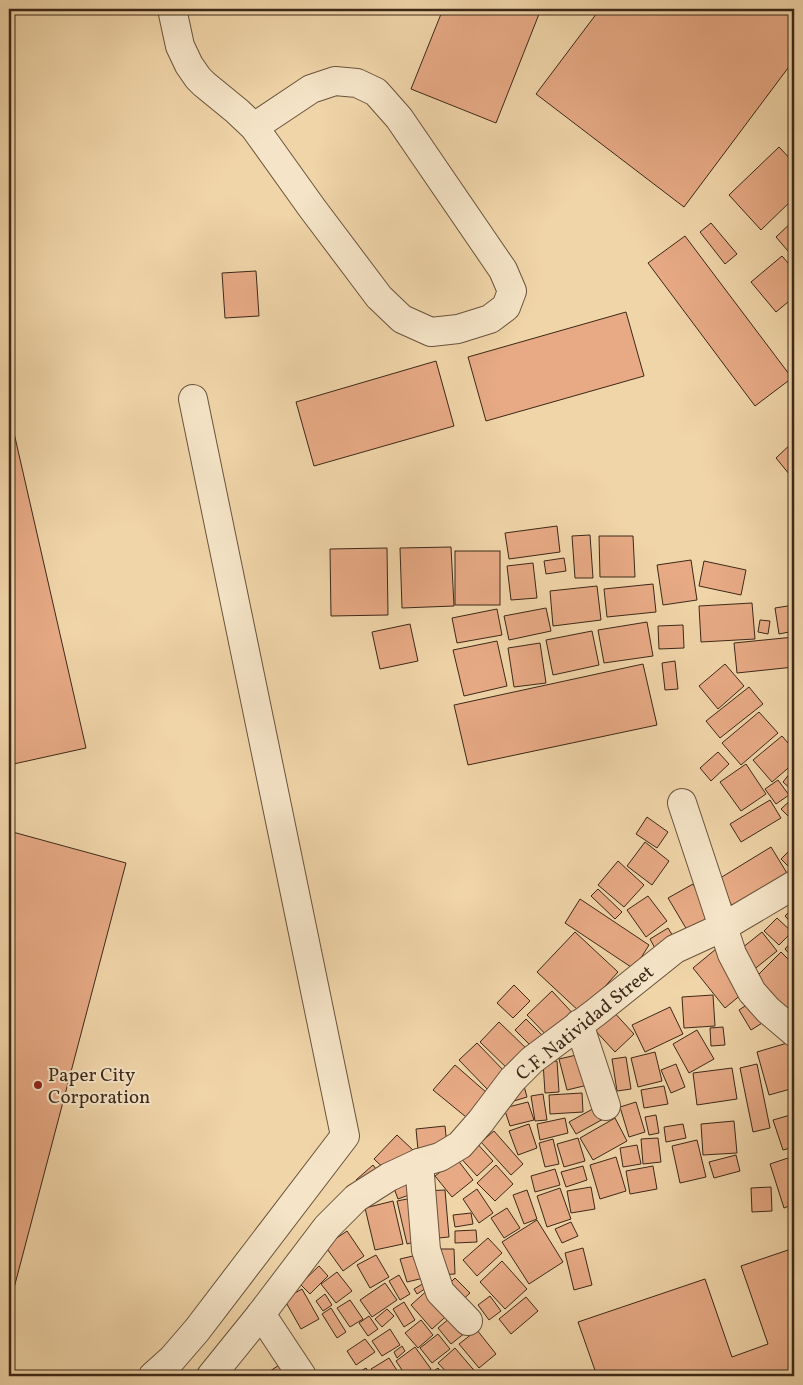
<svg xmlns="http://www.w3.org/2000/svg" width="803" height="1385" font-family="Vollkorn,serif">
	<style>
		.building { fill: #e7aa85; stroke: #3c2818 }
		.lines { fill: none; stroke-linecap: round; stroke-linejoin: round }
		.minor-casing { stroke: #69533c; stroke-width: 30 }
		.minor { stroke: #f5e4c7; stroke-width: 28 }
		.poi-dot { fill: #8f2418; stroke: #f5e4c7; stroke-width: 2 }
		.labels { text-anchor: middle; stroke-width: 4; stroke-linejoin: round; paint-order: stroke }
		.street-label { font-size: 19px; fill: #3c2818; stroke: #f5e4c7 }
		.poi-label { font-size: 19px; fill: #3c2818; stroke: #f5e4c7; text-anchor: start }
	</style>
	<rect width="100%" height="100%" fill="#f0d5a9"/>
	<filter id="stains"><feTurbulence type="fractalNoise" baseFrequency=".004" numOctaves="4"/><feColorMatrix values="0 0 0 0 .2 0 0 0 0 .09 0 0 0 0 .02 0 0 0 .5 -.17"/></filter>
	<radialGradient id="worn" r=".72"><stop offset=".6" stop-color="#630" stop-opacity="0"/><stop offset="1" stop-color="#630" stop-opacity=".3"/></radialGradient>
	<g class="building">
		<path d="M443,9H541L496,123L411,89Z"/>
		<path d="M600,9H794V60L684,207L536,94Z"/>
		<path d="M779,147L794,163V198L761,230L729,195Z"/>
		<path d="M794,220V258L776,237Z"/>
		<path d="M711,223L737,254L725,264L700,232Z"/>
		<path d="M685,236L792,378L755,406L648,263Z"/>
		<path d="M782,256L794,270V297L776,312L751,282Z"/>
		<path d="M256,271L259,316L225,318L222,273Z"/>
		<path d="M626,312L644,376L486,421L468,357Z"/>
		<path d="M436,361L454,426L314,466L296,402Z"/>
		<path d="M9,411L86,748L9,765Z"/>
		<path d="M794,441V480L776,458Z"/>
		<path d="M557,526L560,552L509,559L505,533Z"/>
		<path d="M590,535L593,578H575L572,536Z"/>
		<path d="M599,536H633L635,577H600Z"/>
		<path d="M451,547L454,606L402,608L400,548Z"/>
		<path d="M387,548L388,615L331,616L330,549Z"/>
		<rect x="455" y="551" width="45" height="54"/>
		<path d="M564,558L566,571L546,574L544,561Z"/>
		<path d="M691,560L697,600L663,605L657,565Z"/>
		<path d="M704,561L746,570L741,595L699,586Z"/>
		<path d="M533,563L537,598L511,600L507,566Z"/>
		<path d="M653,584L656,612L607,617L604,589Z"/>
		<path d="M597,586L601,620L553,626L550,591Z"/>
		<path d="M752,603L755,639L701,642L699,606Z"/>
		<path d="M794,605V631L779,634L775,608Z"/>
		<path d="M546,608L551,631L509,640L504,616Z"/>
		<path d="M497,609L502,635L457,643L452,618Z"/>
		<path d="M760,620L770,621L768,634L758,632Z"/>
		<path d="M647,622L653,656L604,663L598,630Z"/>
		<path d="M410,624L418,661L380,669L372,632Z"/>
		<path d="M683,625L684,648L659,649L658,626Z"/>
		<path d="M592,631L599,665L553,675L546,640Z"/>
		<path d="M794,637V667L737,673L734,643Z"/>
		<path d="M497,641L507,686L464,696L453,650Z"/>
		<path d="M540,643L546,683L514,687L508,648Z"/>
		<path d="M675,661L678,689L665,690L662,663Z"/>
		<path d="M643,664L657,725L468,765L454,705Z"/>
		<path d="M725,664L744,686L718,709L699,686Z"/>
		<path d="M749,687L763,704L720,738L706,721Z"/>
		<path d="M759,712L778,733L741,765L722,743Z"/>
		<path d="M782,736L794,750V763L772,782L753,760Z"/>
		<path d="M718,752L729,764L711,781L700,768Z"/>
		<path d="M746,764L766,794L741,811L720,782Z"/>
		<path d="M794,768V792L783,782Z"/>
		<path d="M778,780L789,795L776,804L765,789Z"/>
		<path d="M794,797V819L792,820L781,809Z"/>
		<path d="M770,800L781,818L741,842L730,824Z"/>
		<path d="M647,817L668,832L657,848L636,834Z"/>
		<path d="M9,831L126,863L9,1307Z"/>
		<path d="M645,842L669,861L652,885L627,866Z"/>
		<path d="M794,846V872L781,859Z"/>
		<path d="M771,847L790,878L735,911L717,880Z"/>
		<path d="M618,861L644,885L624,907L598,885Z"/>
		<path d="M693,884L714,921L690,935L668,898Z"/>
		<path d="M598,889L622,912L615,919L591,896Z"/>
		<path d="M648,896L667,921L646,937L627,910Z"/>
		<path d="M580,899L649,945L634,969L565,923Z"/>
		<path d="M794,907V926L785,916Z"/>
		<path d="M777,918L792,932L779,945L764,931Z"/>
		<path d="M668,928L677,943L658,954L650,939Z"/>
		<path d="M575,932L618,972L581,1013L537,972Z"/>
		<path d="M762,932L777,951L752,971L737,952Z"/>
		<path d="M794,939V959L785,949Z"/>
		<path d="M716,949L748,989L725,1008L693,968Z"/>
		<path d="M781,952L794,965V1018L755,978Z"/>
		<path d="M514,985L530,1001L513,1018L497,1003Z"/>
		<path d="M552,991L577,1018L553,1042L527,1015Z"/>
		<path d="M713,995L715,1026L684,1028L682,997Z"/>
		<path d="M754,1000L767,1020L751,1030L739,1010Z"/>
		<path d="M670,1007L683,1034L645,1052L632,1025Z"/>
		<path d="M611,1009L634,1034L615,1052L592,1027Z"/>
		<path d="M526,1019L546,1039L535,1050L515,1030Z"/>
		<path d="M499,1022L530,1052L511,1072L480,1042Z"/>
		<path d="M723,1027L725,1045L711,1046L710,1028Z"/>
		<path d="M697,1030L714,1059L689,1073L673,1044Z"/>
		<path d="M794,1041V1088L769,1095L757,1052Z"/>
		<path d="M477,1043L507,1074L489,1091L459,1060Z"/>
		<path d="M655,1052L662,1081L638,1087L631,1058Z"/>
		<path d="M585,1053L592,1084L567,1090L559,1059Z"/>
		<path d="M626,1057L631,1089L617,1091L612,1059Z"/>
		<path d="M557,1061L559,1092L545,1093L543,1062Z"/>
		<path d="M676,1064L685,1087L671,1093L661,1070Z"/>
		<path d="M757,1064L770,1128L753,1132L740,1068Z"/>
		<path d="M455,1065L487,1093L466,1117L433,1090Z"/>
		<path d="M732,1068L737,1099L697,1105L693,1073Z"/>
		<path d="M524,1086L527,1097L514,1101L510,1090Z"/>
		<path d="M664,1086L668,1104L644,1108L641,1090Z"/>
		<path d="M582,1093L583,1112L550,1114L549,1095Z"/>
		<path d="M543,1094L547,1120L535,1121L531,1096Z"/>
		<path d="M528,1102L534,1120L510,1126L504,1108Z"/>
		<path d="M636,1102L645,1132L629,1137L620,1107Z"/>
		<path d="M598,1106L605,1118L576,1134L569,1122Z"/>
		<path d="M794,1114V1147L783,1150L773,1120Z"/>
		<path d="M656,1115L659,1133L649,1135L645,1117Z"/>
		<path d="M565,1118L568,1133L540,1140L537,1124Z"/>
		<path d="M615,1118L627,1141L593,1160L580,1138Z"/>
		<path d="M734,1121L737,1153L703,1155L701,1124Z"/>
		<path d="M529,1124L537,1148L518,1155L509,1131Z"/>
		<path d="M683,1124L686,1138L666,1142L664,1127Z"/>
		<path d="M445,1126L447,1146L418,1150L416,1129Z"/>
		<path d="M494,1131L523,1164L511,1175L481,1142Z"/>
		<path d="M397,1135L414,1151L391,1175L374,1159Z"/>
		<path d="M578,1138L585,1161L564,1167L557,1144Z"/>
		<path d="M658,1138L661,1162L643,1164L641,1139Z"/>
		<path d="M473,1139L493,1161L477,1176L457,1154Z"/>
		<path d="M553,1139L559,1164L545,1167L539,1143Z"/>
		<path d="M697,1140L706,1177L680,1183L672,1146Z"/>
		<path d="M637,1145L641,1164L623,1167L620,1148Z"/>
		<path d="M736,1155L740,1171L714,1178L709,1162Z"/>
		<path d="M794,1156V1204L784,1208L770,1164Z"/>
		<path d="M616,1157L626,1191L600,1199L590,1165Z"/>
		<path d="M457,1159L473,1180L452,1197L435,1176Z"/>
		<path d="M373,1165L380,1174L363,1189L356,1180Z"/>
		<path d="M496,1165L513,1184L495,1201L477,1183Z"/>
		<path d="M583,1166L587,1180L566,1187L561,1172Z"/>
		<path d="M653,1166L657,1189L630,1194L626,1171Z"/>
		<path d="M555,1169L560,1185L535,1192L531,1176Z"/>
		<path d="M413,1175L420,1191L398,1199L392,1183Z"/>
		<path d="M591,1187L595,1209L571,1213L567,1191Z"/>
		<path d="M771,1187L772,1211L752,1212L751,1188Z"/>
		<path d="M560,1188L571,1219L547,1227L537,1196Z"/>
		<path d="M477,1189L493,1213L479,1223L463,1199Z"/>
		<path d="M445,1190L449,1237L428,1239L424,1191Z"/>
		<path d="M527,1190L537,1219L524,1224L513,1195Z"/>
		<path d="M412,1198L422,1240L407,1244L397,1201Z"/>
		<path d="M393,1201L403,1244L375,1250L365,1208Z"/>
		<path d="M507,1208L520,1228L504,1238L491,1218Z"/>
		<path d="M471,1213L473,1224L455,1227L453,1215Z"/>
		<path d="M537,1220L563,1262L529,1284L502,1242Z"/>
		<path d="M571,1222L578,1236L562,1243L555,1229Z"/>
		<path d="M476,1230L477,1242L455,1243V1231Z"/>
		<path d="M347,1231L364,1256L343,1271L325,1246Z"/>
		<path d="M488,1238L502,1253L477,1276L463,1260Z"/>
		<path d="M583,1248L592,1285L574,1290L565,1253Z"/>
		<path d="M794,1248V1376H597L578,1322L705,1279L732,1357L768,1344L741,1266Z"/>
		<path d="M435,1249H454L455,1274L436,1275Z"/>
		<path d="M426,1253L432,1276L407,1282L400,1259Z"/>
		<path d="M376,1255L389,1277L370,1288L357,1265Z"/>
		<path d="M502,1261L527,1289L505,1309L480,1282Z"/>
		<path d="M319,1266L328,1276L310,1294L300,1284Z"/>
		<path d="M337,1272L352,1291L336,1303L321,1284Z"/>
		<path d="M399,1275L410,1294L400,1300L389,1281Z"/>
		<path d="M455,1278L470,1293L456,1306L442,1291Z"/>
		<path d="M431,1279L434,1283L417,1294L414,1289Z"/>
		<path d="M385,1283L397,1300L372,1317L360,1300Z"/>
		<path d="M431,1287L452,1311L432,1329L411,1305Z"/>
		<path d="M302,1289L319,1319L301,1329L284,1299Z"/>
		<path d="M325,1294L332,1305L323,1311L316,1301Z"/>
		<path d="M490,1296L501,1311L489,1320L478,1305Z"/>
		<path d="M526,1297L538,1311L511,1334L499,1319Z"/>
		<path d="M350,1300L363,1319L350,1327L337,1308Z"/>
		<path d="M404,1302L415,1320L404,1327L393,1309Z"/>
		<path d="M331,1308L346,1332L337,1338L322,1314Z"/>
		<path d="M387,1309L394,1316L382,1327L375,1319Z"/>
		<path d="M457,1312L470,1329L451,1344L438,1328Z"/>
		<path d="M369,1316L378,1329L368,1336L359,1323Z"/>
		<path d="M421,1320L433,1335L418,1348L405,1333Z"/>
		<path d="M390,1329L400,1345L382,1356L372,1341Z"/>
		<path d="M477,1330L496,1354L479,1368L459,1344Z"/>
		<path d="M438,1334L450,1349L432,1363L420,1348Z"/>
		<path d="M365,1339L375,1352L356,1365L347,1351Z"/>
		<path d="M402,1346L405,1351L397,1358L394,1352Z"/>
		<path d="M415,1347L431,1369L421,1376H406L396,1361Z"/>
		<path d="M455,1348L478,1375L477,1376H450L438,1363Z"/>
		<path d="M389,1358L398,1372L391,1376H375L371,1369Z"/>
		<path d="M282,1363L292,1376H263Z"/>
		<path d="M366,1368L371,1376H352Z"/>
		<path d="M438,1368L444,1376H427Z"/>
	</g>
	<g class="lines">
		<defs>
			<g id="minor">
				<path d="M172,9L180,46L189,65L198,78L204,84L237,111L254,127L312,208L379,297L402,319L431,332L458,329L490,319L506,307L512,291L503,270L399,118L376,92L357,83L335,81L311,89L254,127"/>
				<path d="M682,803L732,954L752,992L768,1010L794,1032"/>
				<path d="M579,1024L606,1106"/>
				<path d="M419,1163L426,1250L440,1292L468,1321"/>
				<path d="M261,1314L302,1376"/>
				<path d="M153,1376L172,1359L197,1330L345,1136L193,399"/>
				<path d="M211,1376L261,1314L327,1227L356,1198L389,1177L419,1163L440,1157L460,1145L481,1121L512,1080L532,1060L595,1013L675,949L723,927L794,885"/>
			</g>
		</defs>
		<use href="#minor" class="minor-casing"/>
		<use href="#minor" class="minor"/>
	</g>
	<circle class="poi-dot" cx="38" cy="1085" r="5"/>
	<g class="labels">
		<g class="street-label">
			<text transform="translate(584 1022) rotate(-39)" y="7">C.F. Natividad Street</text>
		</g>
		<g class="poi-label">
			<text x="48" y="1081">Paper City<tspan x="48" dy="22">Corporation</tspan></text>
		</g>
	</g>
	<rect width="803" height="1385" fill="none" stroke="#f0d5a9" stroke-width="30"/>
	<rect x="10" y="10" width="783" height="1365" fill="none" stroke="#3c2818" stroke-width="2.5"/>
	<rect x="15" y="15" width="773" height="1355" fill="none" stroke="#3c2818"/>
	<rect width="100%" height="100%" filter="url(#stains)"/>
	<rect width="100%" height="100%" fill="url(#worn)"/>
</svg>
